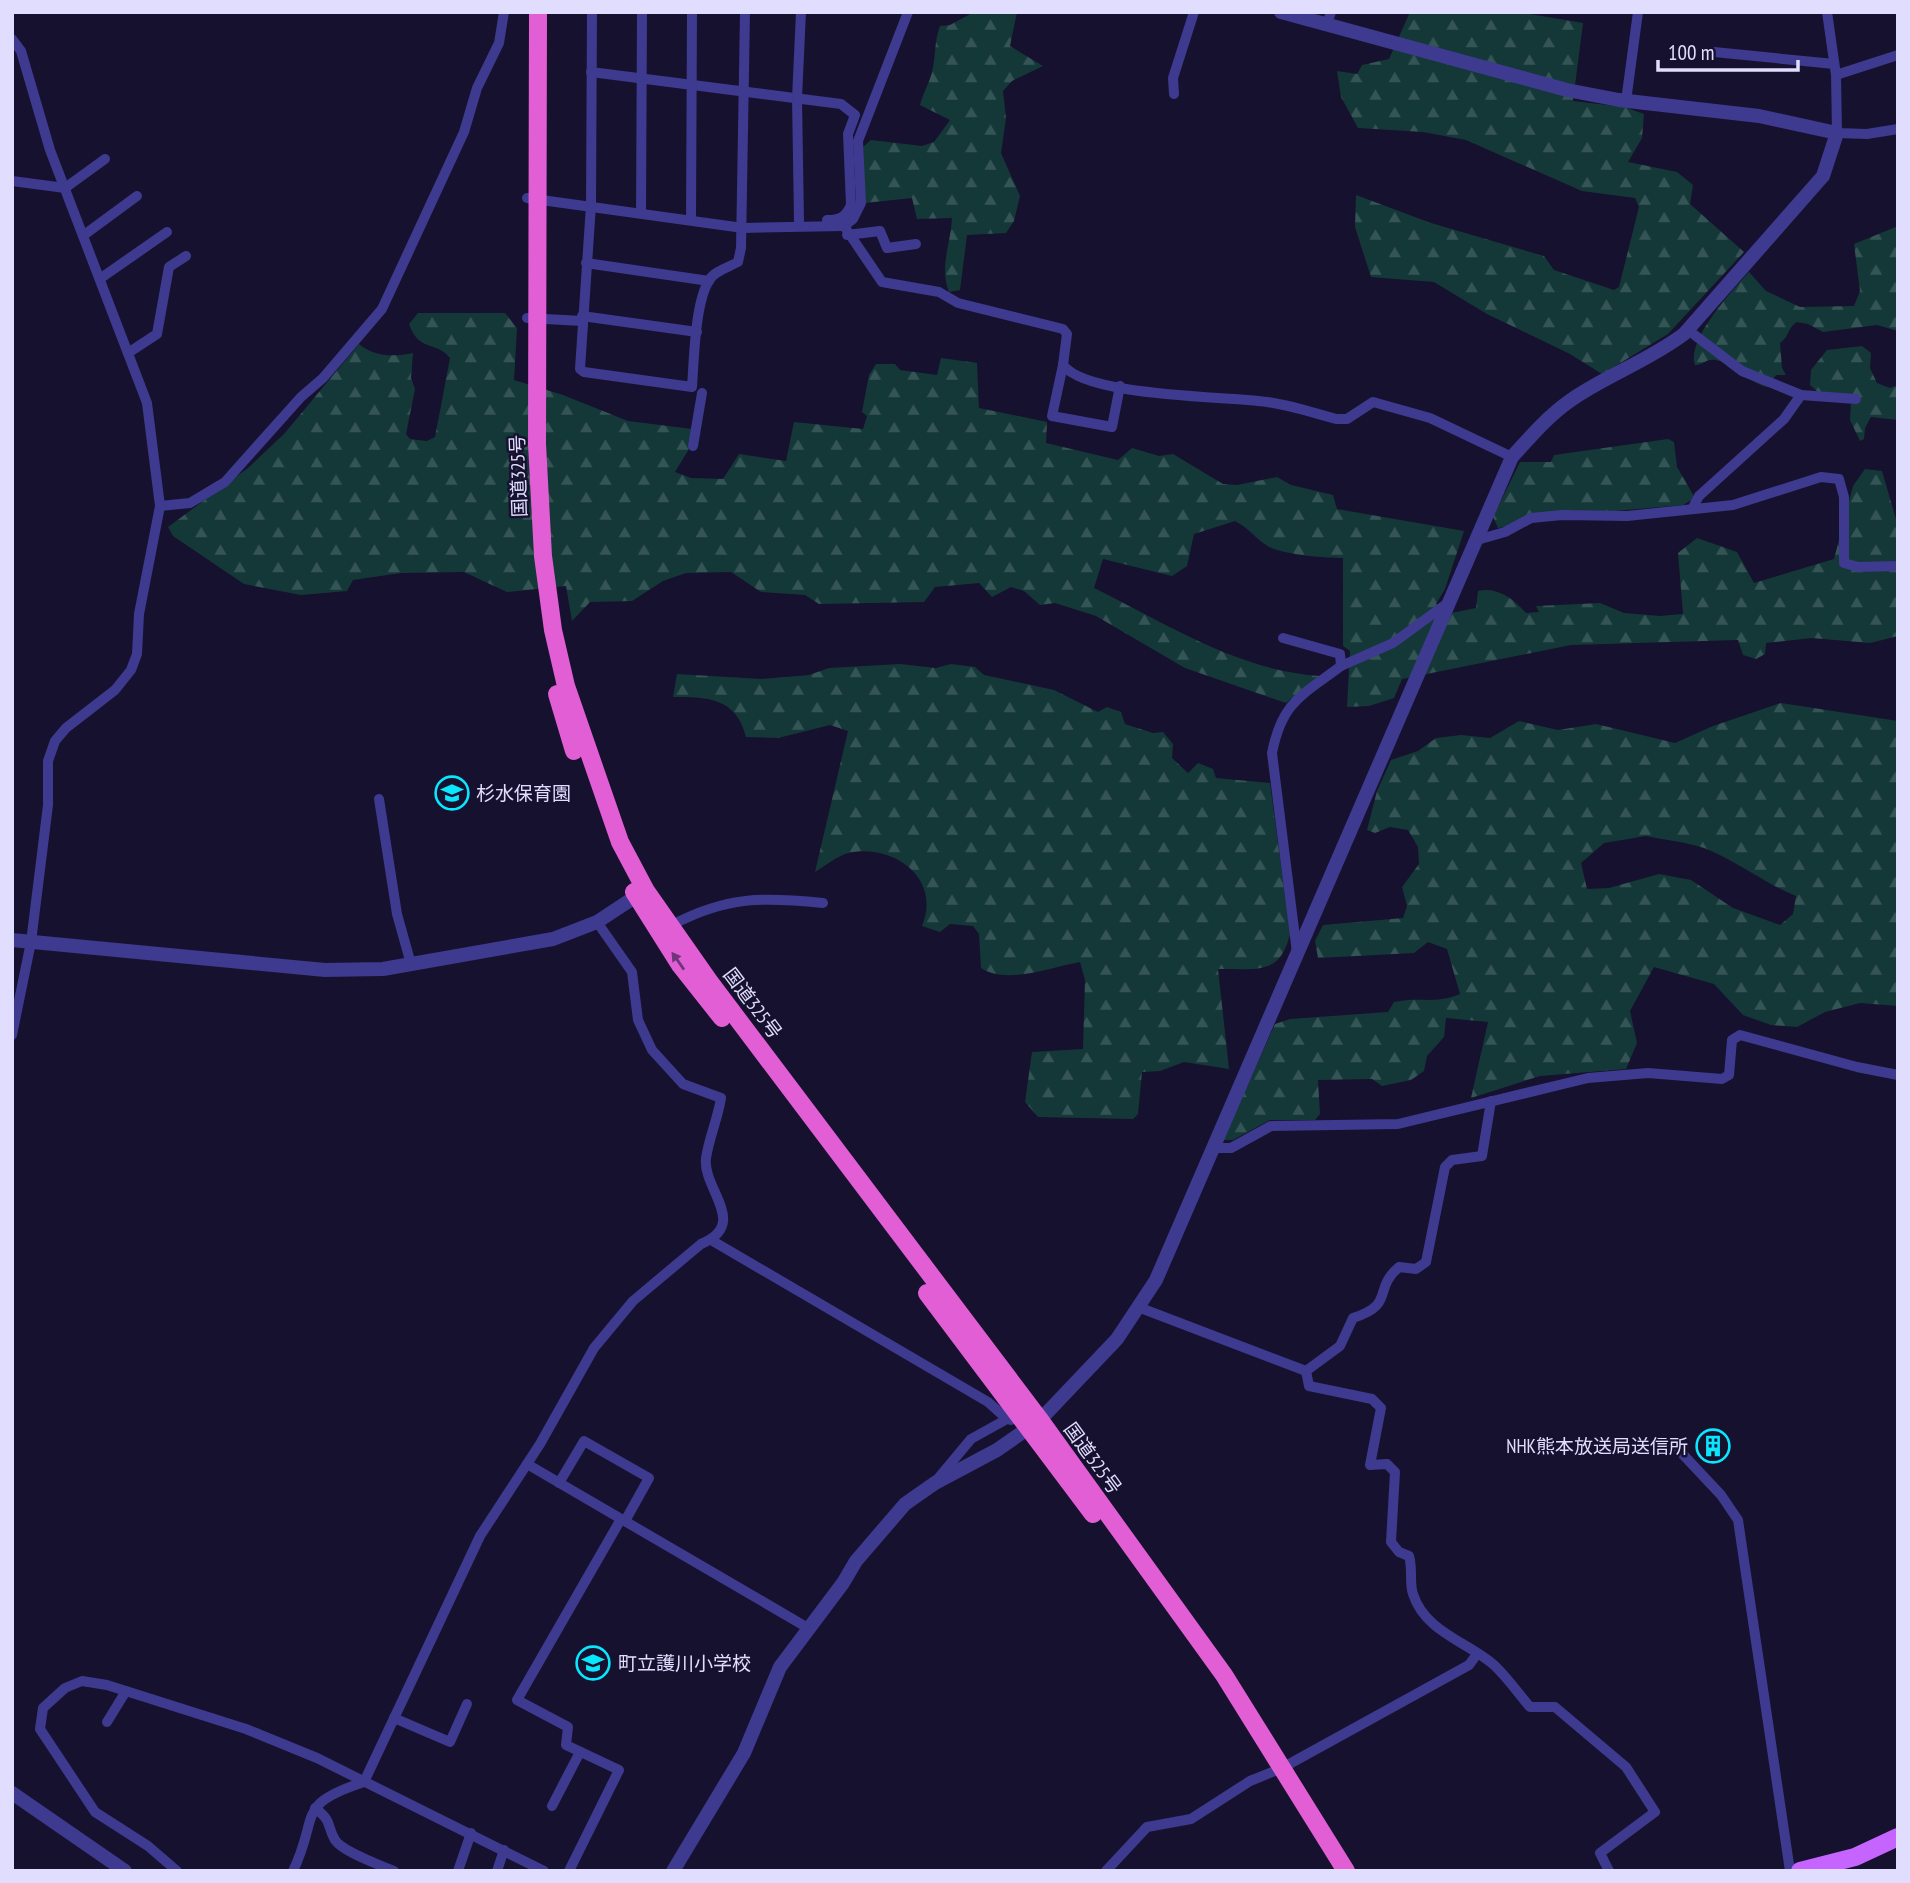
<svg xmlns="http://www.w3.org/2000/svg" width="1910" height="1883" font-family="'PT Sans Narrow','Noto Sans JP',sans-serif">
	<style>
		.forest { fill: url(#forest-firs); fill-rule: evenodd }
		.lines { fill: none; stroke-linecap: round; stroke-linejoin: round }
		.minor { stroke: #3d3a8f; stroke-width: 10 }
		.tertiary { stroke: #3d3a8f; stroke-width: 14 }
		.primary { stroke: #c564ff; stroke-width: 18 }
		.trunk { stroke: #e25ed4; stroke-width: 18 }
		.oneway { fill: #723479 }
		.labels { text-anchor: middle; stroke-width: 5; stroke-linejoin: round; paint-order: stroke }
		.street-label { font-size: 19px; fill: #e1ddff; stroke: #16112e }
		.poi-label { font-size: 19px; fill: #e1ddff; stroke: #16112e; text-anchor: start }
	</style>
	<defs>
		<pattern id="forest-firs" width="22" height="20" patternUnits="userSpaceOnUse" patternTransform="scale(1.75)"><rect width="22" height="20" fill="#133837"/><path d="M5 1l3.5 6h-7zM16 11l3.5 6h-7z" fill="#355455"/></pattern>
	</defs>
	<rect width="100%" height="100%" fill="#16112e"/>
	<g class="forest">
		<path d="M974,12H1017L1010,46L1043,66L1012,81L1003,91L1006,118L1001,153L1020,196L1014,221L1006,233L967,235L960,290L949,292C939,266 951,243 952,218L917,219L912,198L865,203L863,147L871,140L922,146L934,142L950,120L920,105C923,93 929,84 932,72C936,56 934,42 940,26L950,25Z"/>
		<path d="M1410,12H1518L1583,23L1573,101L1624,107L1644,114L1642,138L1628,162L1677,172L1693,185L1690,204L1744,252L1668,334L1602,374L1570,354L1487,314L1434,282L1371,277L1355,227L1356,195L1431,223L1544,256L1554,270L1614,290L1619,287L1639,207L1635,198L1582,191L1466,140L1423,132L1358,128L1341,97L1337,71L1357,74L1362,65L1389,59Z"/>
		<path d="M1898,226V331L1877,325L1823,332L1808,324L1797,322C1788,327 1789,337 1780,343L1782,368L1786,375H1776L1767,387C1747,382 1737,364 1716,360C1706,358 1703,365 1695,365C1686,340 1732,291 1749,272L1766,291L1800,307L1854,306L1860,291L1854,244Z"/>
		<path d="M418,313H505L517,328L514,380L563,395L628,421L692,429L689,449L675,472L691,478L723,479L739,454L786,461L794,422L863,429L867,416L862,412L869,375L876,364H895L900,370L937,375L941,358L977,363L979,408L1047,422L1046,443L1118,460L1132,448L1159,456L1173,454L1223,484L1237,485L1277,477L1291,485L1333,495L1337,509L1464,531L1445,589L1436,604L1451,613L1476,608L1478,591C1497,586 1514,599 1526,613L1539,612L1536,606L1600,603L1624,613L1660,616L1683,614L1678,553L1697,538L1737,552L1754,583L1834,559L1853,486L1865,469L1882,471L1898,526V636L1870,643L1812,638L1766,643L1765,654L1756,659L1743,655L1738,640L1571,645L1402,679L1394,698L1369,706L1347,707L1350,651L1343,646V558C1326,558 1280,555 1266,545C1254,537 1250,529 1235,521L1194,534L1187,566L1172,576L1103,559L1094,588C1165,623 1239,671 1320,676L1286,703L1185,668L1096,616L1055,603L1040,605L1024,591L1011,587L992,597L979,583L935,587L924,602L819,604L805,595L761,592L731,572L686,573L663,581L632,601L590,602L572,621L566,586L507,592L464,572L401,573L353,580L347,591L301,595L244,584L173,536L168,527L248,468L284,434L359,344C374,357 394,357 413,353L411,378L415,389L406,434L410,439L427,441L435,437L450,358C436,340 419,353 409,324Z"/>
		<path d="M1862,346L1871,353L1870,368L1877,383L1890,388L1898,385V420L1871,417L1865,428L1864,439L1860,441L1850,420L1851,401L1820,394L1810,385L1811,370L1827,350Z"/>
		<path d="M1668,439L1674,442L1677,467L1695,498L1683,505L1603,512L1498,528L1493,517L1520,462H1551L1554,455Z"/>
		<path d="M900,664L936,668L951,664L975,667L984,675L1054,690L1098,712L1107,707L1121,712L1125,724L1153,733L1163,732L1173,744L1172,758L1188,773L1198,763L1213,769L1216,778L1270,783L1290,934C1280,977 1255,968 1218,969L1229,1069L1184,1062L1160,1071L1142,1072L1138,1114L1133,1119L1038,1117L1025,1102L1032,1052L1083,1049L1085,980L1080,962C1052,967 1006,985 981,968L979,934L973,926L950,924L940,932L922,926C942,878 893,843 848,853C837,856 825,866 815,872L848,731L830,725L778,738L746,737C736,698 709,697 673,697L677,674L761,679L809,675L829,668Z"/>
		<path d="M1781,703L1898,721V1006L1860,1003L1825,1012L1797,1027L1771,1025L1743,1015L1714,984L1654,967L1630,1011L1637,1043L1626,1069L1540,1076L1471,1098L1488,1022L1446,1018L1444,1037L1427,1056L1424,1071L1411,1080L1382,1086L1372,1079L1318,1080L1320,1114L1315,1120H1270L1233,1140H1223L1275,1024L1290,1019L1388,1012L1394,1002C1421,996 1435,1005 1460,994L1447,949L1428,942L1414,953L1318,958L1315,941L1323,925L1403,918L1407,906L1402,887L1419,864L1418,847L1408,830L1390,827L1375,833L1367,830L1377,791L1391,760L1418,751L1436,738L1461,735L1490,738L1519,721L1558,730L1596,724L1675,743L1713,726ZM1646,836C1665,840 1686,842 1704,848C1737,861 1764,883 1796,896L1793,914L1780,925L1733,908L1691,880L1659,874L1609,888L1587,889L1581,863L1604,843Z"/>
	</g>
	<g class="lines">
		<g class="minor">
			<path d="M592,12L591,205L580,369L584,372L692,387C694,360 695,300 710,279C715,271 729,267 738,262L741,248L745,12"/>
			<path d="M1827,12L1836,75L1837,133L1867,134L1898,129"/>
			<path d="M1327,24L1331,12"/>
			<path d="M12,39L21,51L50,150L147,403L160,506L139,614L137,654L131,670L115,690L66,728L55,741L48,761V805L31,942L12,1035"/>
			<path d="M1714,52L1834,64"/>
			<path d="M591,72L841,104L855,115L848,134L851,205C846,217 840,220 827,220"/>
			<path d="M1836,75L1898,55"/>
			<path d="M1174,94L1173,78L1194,12"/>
			<path d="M1626,101L1638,12"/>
			<path d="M12,181L65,188L105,159"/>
			<path d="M527,198L743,228L844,226L853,219L861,203L858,141L908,12"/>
			<path d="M641,213L642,12"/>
			<path d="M691,220L692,12"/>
			<path d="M799,221L797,98L801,12"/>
			<path d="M844,226L882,282L939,292L958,303L1063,329L1067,334L1063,365C1087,397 1226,396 1267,402C1291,405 1313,413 1336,419H1347L1373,402L1430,418L1512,457"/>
			<path d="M84,235L137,196"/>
			<path d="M847,235L880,231L887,248L916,244"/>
			<path d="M586,263L709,281"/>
			<path d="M101,278L167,232"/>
			<path d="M582,316L697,332"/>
			<path d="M527,318L582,321"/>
			<path d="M1688,330L1742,371L1801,395L1784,419L1699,496L1692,509"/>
			<path d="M128,353L157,334L169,267L186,256"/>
			<path d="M1063,365L1052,416L1112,427L1120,386"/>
			<path d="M1801,395L1856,399"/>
			<path d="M693,446L702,393"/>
			<path d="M160,506L190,503L225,482L301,397L323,378L382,309L464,132L477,88L499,43L504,12"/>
			<path d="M1477,540L1505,532L1531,518L1562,515L1627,516L1733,505L1821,477L1839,479L1844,497V563L1858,567L1898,566"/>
			<path d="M1283,638L1340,654L1341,666C1301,696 1282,702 1272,753L1297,953"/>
			<path d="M1341,666L1393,643L1449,602"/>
			<path d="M379,799L397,914L411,964"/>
			<path d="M672,925C727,896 763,897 823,903"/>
			<path d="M1214,1148H1231L1271,1126L1398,1124L1588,1078L1648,1073L1722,1079L1729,1075L1732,1040L1740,1035L1857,1067L1898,1075"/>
			<path d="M711,1240L988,1402L1007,1419"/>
			<path d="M1138,1307L1306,1371"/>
			<path d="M1306,1371L1309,1386L1372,1399L1381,1408L1370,1465L1387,1464L1395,1472L1391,1542L1399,1552L1409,1556C1413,1569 1409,1582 1413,1594C1425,1632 1468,1642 1494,1665C1507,1677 1518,1693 1530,1707H1555L1626,1767L1655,1812L1600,1853L1609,1871"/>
			<path d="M1306,1371L1340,1346L1353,1318C1396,1304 1372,1290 1399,1267L1416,1269L1426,1262L1445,1167L1452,1160L1482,1156L1491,1101"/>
			<path d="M1675,1446L1721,1495L1738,1520L1790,1871"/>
			<path d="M527,1464L808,1628"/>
			<path d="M936,1481L971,1439L1007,1419L1011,1420"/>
			<path d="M559,1483L584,1441L649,1478L625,1521"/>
			<path d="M394,1718L450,1742L467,1704"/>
			<path d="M107,1722L126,1691"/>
			<path d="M552,1806L580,1752"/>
			<path d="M315,1808C333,1822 326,1824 335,1840C343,1852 380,1865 394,1871"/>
			<path d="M177,1871L148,1846L95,1812L40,1729L43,1708L65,1688L82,1681L107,1685L246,1729L317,1758L544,1871"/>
			<path d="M293,1871C320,1815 294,1805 364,1782L480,1536L540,1444L594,1348L633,1301L701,1244C750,1224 702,1189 706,1158C709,1138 718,1118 721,1098L683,1084L652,1050L638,1020L632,972L597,922"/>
			<path d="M458,1871L471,1833"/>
			<path d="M497,1871L504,1850"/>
			<path d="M569,1871L619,1770L566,1745L568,1727L517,1700L621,1519"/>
			<path d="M1106,1871L1147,1827L1191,1819L1250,1781L1282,1768L1469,1665L1477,1654"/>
		</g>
		<g class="tertiary">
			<path d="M12,940L325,970L383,969L553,939L597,922L644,891"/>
			<path d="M12,1793L125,1871"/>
			<path d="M673,1871L744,1753L780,1667L843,1583L856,1561L905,1504L935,1483L997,1450L1040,1420L1117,1339L1156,1280L1512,457C1531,436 1548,416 1571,400C1607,375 1648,361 1684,334L1823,176L1837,133L1759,116L1619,100L1567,90L1281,12"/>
		</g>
		<path class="primary" d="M1800,1871L1855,1857L1898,1837"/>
		<g class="trunk">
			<path d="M538,12L537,444L543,556L553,630L566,686L620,842L646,891L709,981L1040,1420L1224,1675L1346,1871"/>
			<path d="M557,694L574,751"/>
			<path d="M634,892L680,965L722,1018"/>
			<path d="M927,1293L1093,1514"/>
		</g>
	</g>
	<defs><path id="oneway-solid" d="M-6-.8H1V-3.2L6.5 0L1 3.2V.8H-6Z" transform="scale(1.75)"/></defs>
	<use class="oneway" href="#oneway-solid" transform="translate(678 961) rotate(-125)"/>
	<defs>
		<symbol id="school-ring" viewBox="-11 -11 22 22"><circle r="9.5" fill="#16112e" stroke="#09e7ff" stroke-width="1.5"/><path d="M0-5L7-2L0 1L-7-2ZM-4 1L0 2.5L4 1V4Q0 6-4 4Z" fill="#09e7ff"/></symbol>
		<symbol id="building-ring" viewBox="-11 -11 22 22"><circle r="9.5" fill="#16112e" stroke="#09e7ff" stroke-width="1.5"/><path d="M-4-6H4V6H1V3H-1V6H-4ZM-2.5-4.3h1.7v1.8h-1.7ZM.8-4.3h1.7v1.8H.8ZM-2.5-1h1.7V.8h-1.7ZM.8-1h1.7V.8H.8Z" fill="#09e7ff"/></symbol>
	</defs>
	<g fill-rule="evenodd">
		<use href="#school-ring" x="433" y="774" width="38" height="38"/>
		<use href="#building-ring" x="1694" y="1427" width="38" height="38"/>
		<use href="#school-ring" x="574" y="1644" width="38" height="38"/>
	</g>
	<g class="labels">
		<g class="street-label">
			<text transform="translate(518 476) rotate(-92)" y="7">国道325号</text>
			<text transform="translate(753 1003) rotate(53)" y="7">国道325号</text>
			<text transform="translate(1093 1458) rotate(54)" y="7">国道325号</text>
		</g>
		<g class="poi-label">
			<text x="476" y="800">杉水保育園</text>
			<text x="1688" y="1453" text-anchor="end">NHK熊本放送局送信所</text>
			<text x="618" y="1670">町立護川小学校</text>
		</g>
	</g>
	<rect width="1910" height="1883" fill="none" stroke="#e1ddff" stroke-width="28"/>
	<path d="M1658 60v10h140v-10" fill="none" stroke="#e1ddff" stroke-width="3.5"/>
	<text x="1668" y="60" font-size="21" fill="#e1ddff" stroke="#16112e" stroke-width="5" paint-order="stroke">100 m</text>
</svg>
